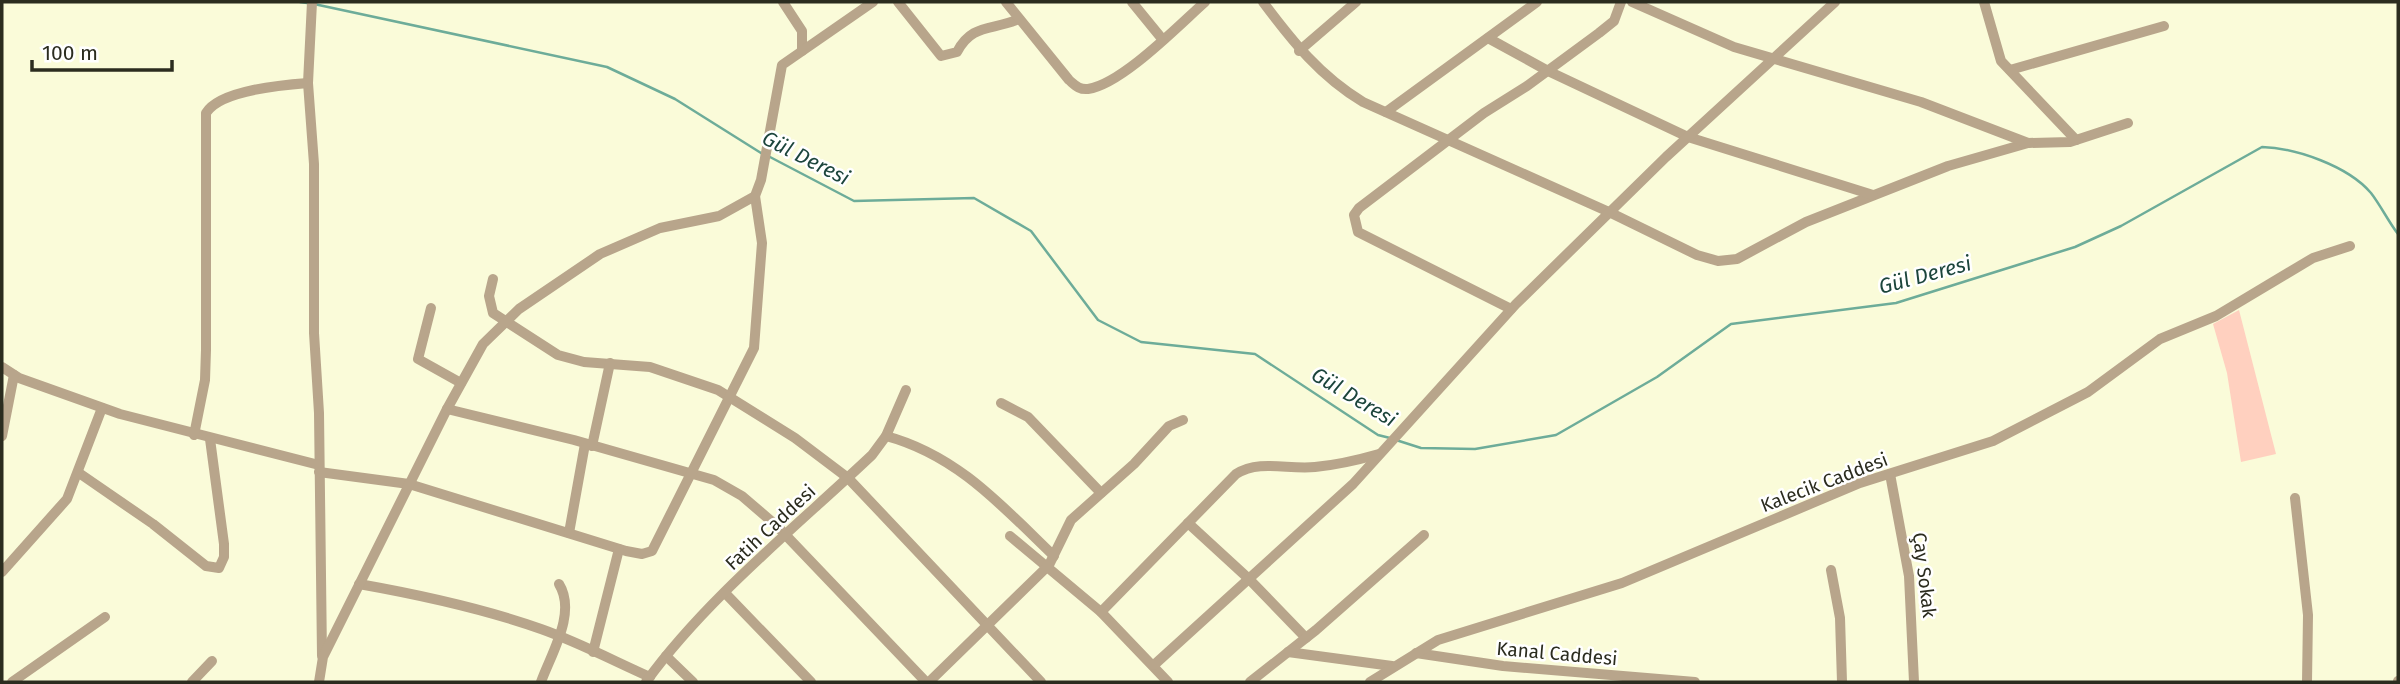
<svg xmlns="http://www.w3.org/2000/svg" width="2400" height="684" font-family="'Fira Sans',sans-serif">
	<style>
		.green { fill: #ffd0bf }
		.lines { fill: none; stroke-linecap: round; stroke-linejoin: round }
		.stream { stroke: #6dac99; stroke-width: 2.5 }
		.minor { stroke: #b8a58b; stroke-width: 10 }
		.labels { text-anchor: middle; stroke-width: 5; stroke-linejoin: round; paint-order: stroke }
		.street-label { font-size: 19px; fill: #2b2c1f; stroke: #fff }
		.water-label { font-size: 21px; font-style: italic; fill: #1c453c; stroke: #fff }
	</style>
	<rect width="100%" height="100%" fill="#fafbd9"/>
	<path class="green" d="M2239,310L2276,454L2241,462L2227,373L2213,324Z"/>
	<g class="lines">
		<g class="stream">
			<path d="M300,2L307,3"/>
			<path d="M314,4L607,67L675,99L761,153"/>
			<path d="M770,157L854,201L974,198L1031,231L1098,320L1141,342L1255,354L1378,435L1390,438"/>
			<path d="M1396,440L1421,448L1475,449L1556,435L1657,377L1731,324L1896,303L2075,247L2121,226L2262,147C2296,148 2348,166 2371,193C2381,206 2388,221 2398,234"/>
		</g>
		<g class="minor">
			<path d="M312,2L308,83L314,164V333L319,413L322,656"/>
			<path d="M783,2L802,31V51"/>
			<path d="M898,2L941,56L957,52C972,23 992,31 1019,19"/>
			<path d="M1006,2L1069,80C1075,85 1079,90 1088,89C1122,84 1179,25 1205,2"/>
			<path d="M1132,2L1163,40"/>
			<path d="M1263,2C1293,42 1320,76 1363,102L1609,212L1697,255L1718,261L1737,259L1806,222L1948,166L2028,143"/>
			<path d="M1632,2L1734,47L1921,102L2028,143L2070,142L2128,123"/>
			<path d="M1984,2L2001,61L2076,140"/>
			<path d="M1488,38L1548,71L1688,137L1873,195"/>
			<path d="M1299,51L1356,2"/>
			<path d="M2010,70L2164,26"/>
			<path d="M1386,112L1537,2"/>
			<path d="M493,279L489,296L493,313L558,355L584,362L650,367L718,390L795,438L848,478L1041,682"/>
			<path d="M431,308L418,359L461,383"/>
			<path d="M1511,309L1358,232L1354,215L1359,208L1484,113L1527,86L1599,33L1614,21L1621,2"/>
			<path d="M2,367L19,378L120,414L319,465"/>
			<path d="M1001,403L1028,417L1101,493"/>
			<path d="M447,409L574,440L714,480L742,496L777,526L926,682"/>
			<path d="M194,435L205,380L206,350V113C220,90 282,85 308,83"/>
			<path d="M2,436L14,375"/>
			<path d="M886,436C957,455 1002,506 1054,556"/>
			<path d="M592,446L610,363"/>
			<path d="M319,472L409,484L626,551L642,554L652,551L754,348L762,243L755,196"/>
			<path d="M79,473L153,524L206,566L219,568L224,557V544L210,439"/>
			<path d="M1890,474L1909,576L1914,682"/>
			<path d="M2295,498L2308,615L2307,682"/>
			<path d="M1188,523L1249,579L1306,638"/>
			<path d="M569,533L585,444"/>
			<path d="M1010,536L1101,612L1168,682"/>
			<path d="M1831,570L1840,618L1842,682"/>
			<path d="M2,572L67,499L102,408"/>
			<path d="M359,584C421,595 482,608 541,629C578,642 614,661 650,677"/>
			<path d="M726,594L811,682"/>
			<path d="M1101,612L1236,474C1260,459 1288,470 1315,467C1337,465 1358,460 1379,454"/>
			<path d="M593,652L619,549"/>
			<path d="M1288,652L1392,666"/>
			<path d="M1416,653L1503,666L1695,682"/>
			<path d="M666,656L693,682"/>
			<path d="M1154,665L1353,484L1516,304L1666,157L1835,2"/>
			<path d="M12,682L105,617"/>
			<path d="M192,682L212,661"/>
			<path d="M319,682L323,657L447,409L483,344L519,309L600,254L660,228L719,216L755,196L761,180L782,65L873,2"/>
			<path d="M541,682C551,654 577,613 559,584"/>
			<path d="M646,682C706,599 797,526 872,455L886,436L906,390"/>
			<path d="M929,682L1049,565L1071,520L1134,464L1169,426L1183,420"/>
			<path d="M1250,682L1316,630L1424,535"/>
			<path d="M1370,682L1438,640L1622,583L1860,483L1993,441L2088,392L2160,339L2216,316L2313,258L2350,246"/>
			<path d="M2398,682V681"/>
		</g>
	</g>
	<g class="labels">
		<g class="street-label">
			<text transform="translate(1824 482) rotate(-21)" y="7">Kalecik Caddesi</text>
			<text transform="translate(770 527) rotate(-43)" y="7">Fatih Caddesi</text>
			<text transform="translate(1925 575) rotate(83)" y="7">Çay Sokak</text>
			<text transform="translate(1557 653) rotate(5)" y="7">Kanal Caddesi</text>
		</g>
		<g class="water-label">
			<text transform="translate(806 158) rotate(27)" y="7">Gül Deresi</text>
			<text transform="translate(1925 275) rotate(-15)" y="7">Gül Deresi</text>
			<text transform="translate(1354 397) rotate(31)" y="7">Gül Deresi</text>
		</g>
	</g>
	<rect width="2400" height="684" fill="none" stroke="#2b2c1f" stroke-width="7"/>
	<path d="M32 60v10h140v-10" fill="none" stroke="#2b2c1f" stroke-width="3.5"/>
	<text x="42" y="60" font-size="21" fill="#2b2c1f" stroke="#ffffff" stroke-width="5" paint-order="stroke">100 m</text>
</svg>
